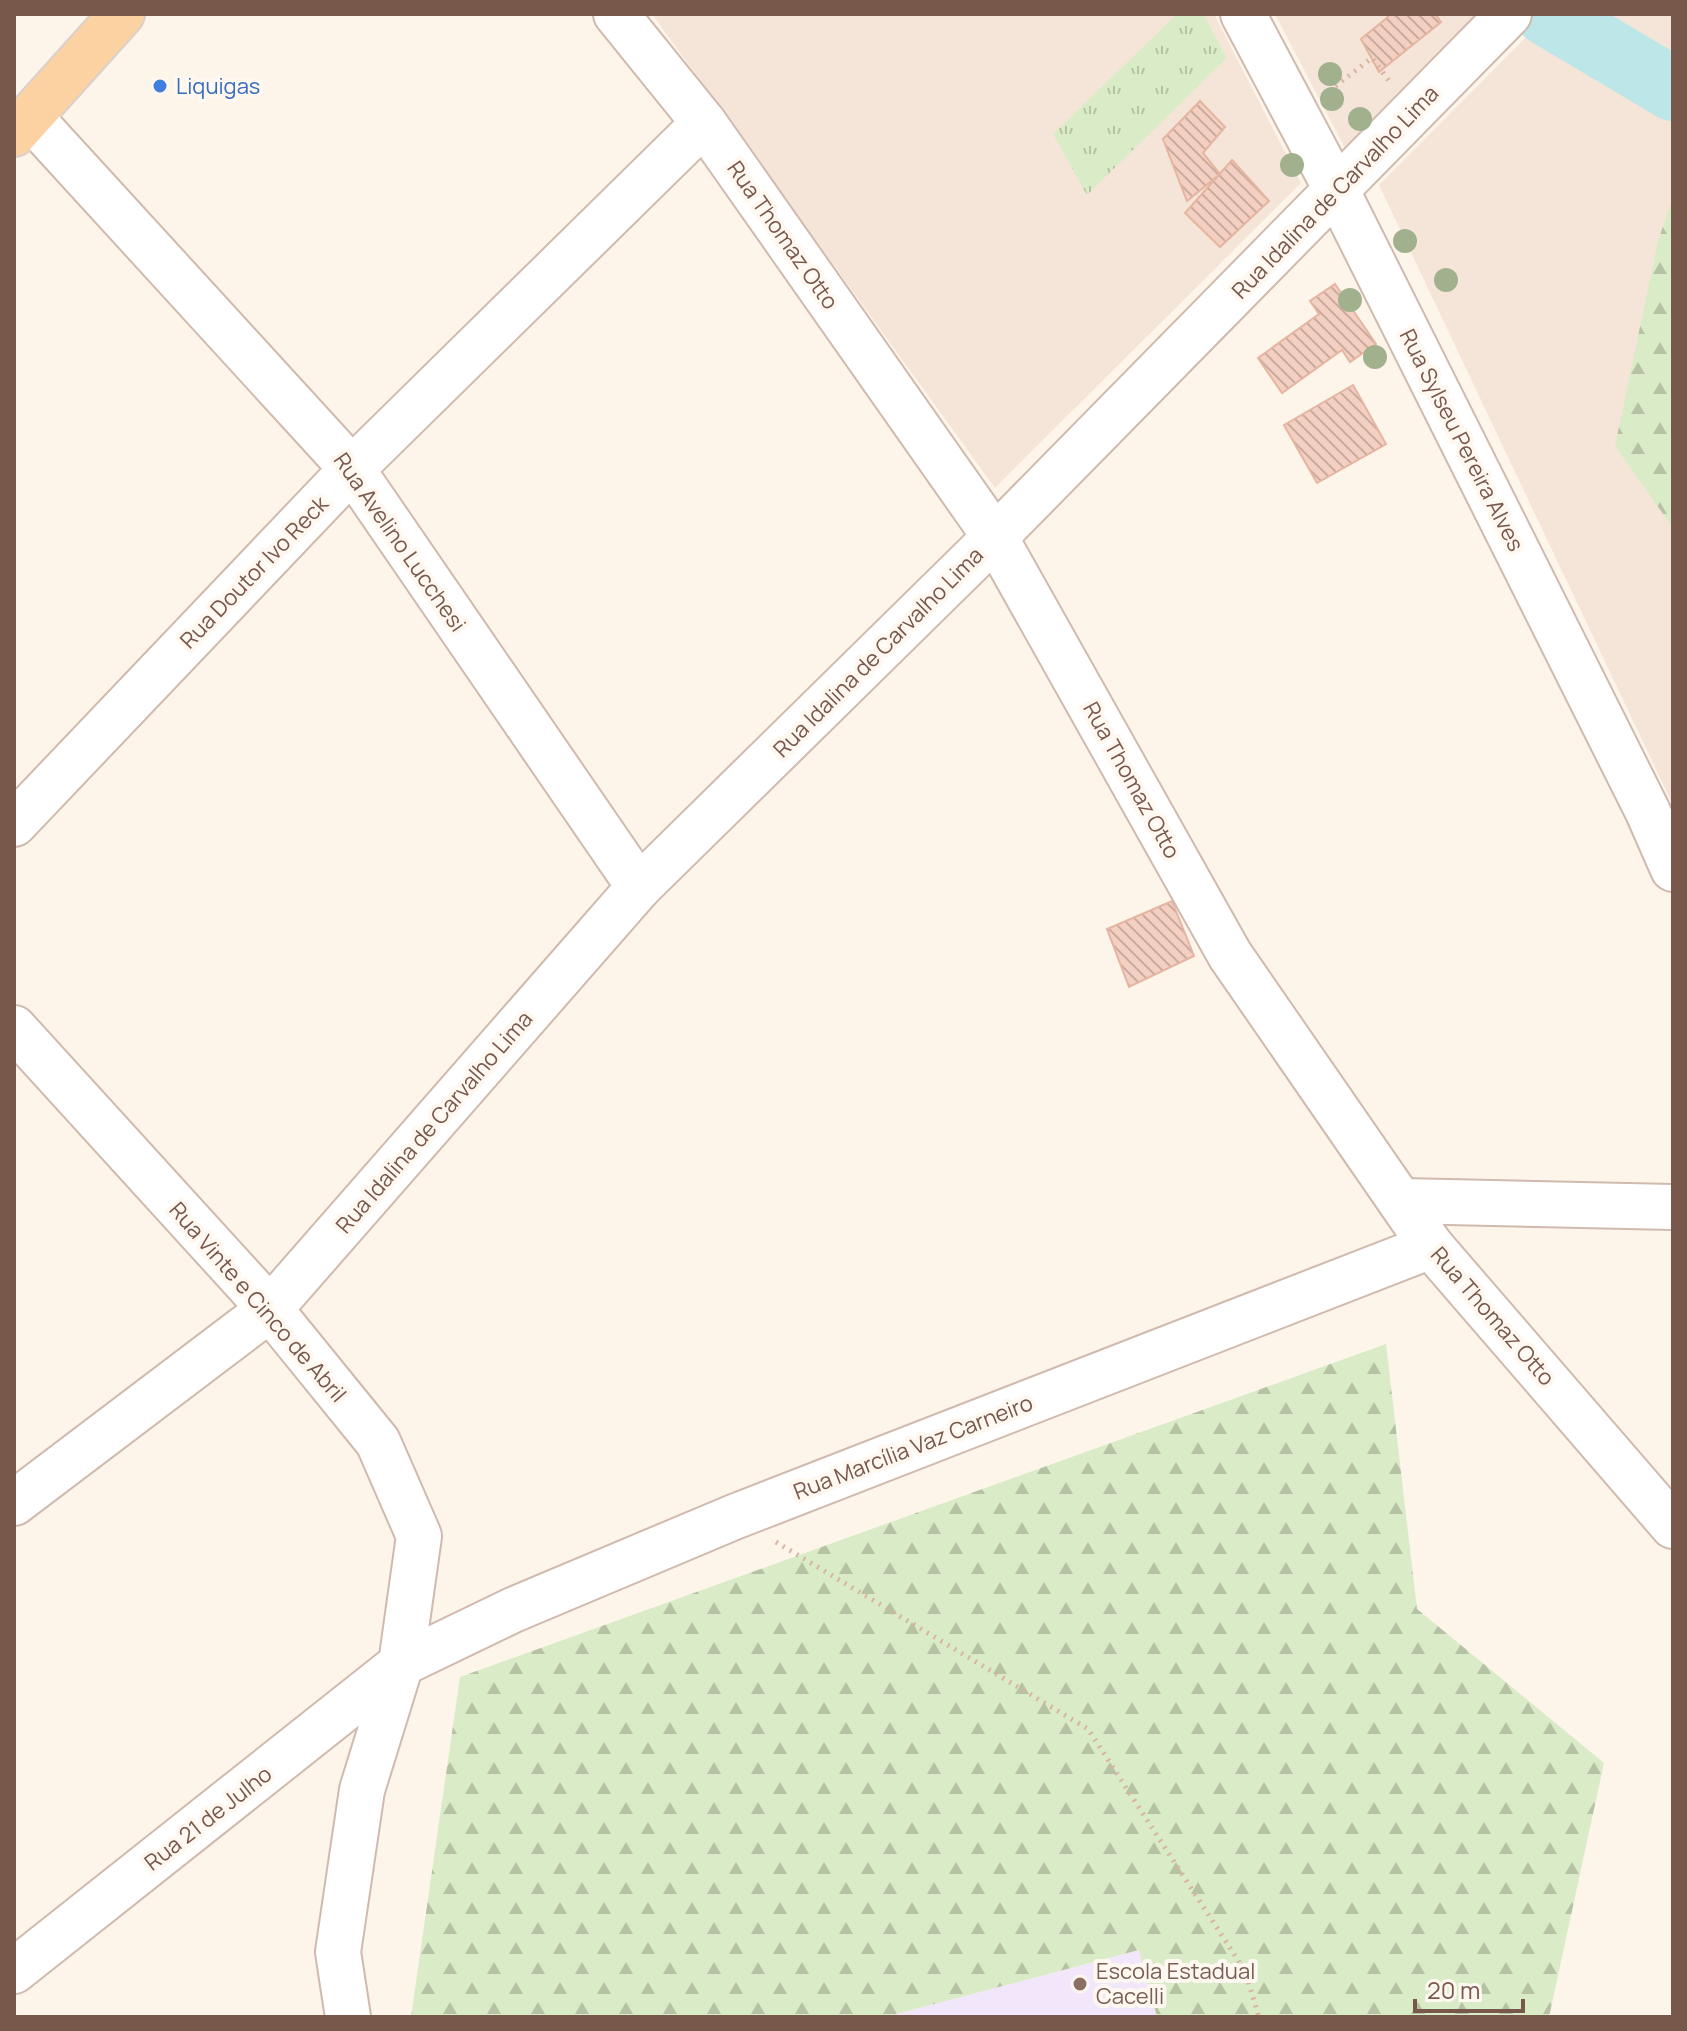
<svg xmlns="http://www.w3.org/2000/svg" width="1687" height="2031" font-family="Manrope,sans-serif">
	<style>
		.residential { fill: #f5e5d8 }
		.education { fill: #f1e6fa }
		.grass { fill: url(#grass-tufts) }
		.forest { fill: url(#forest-firs) }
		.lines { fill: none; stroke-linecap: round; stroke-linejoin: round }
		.river { stroke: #bde6e8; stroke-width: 64 }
		.building { fill: url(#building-back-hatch); stroke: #e6b5a1; stroke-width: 2 }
		.minor-casing { stroke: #d0baae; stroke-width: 48 }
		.major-casing { stroke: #d9d0cd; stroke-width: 48 }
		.path { stroke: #d9b3a3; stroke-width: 5; stroke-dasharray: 2 6; stroke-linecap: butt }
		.minor { stroke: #fff; stroke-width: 44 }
		.major { stroke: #fcd2a2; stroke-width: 44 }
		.tree { fill: #a2b18d }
		.shop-dot { fill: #3f7fe0; stroke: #fff8f1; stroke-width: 3 }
		.education-dot { fill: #8d6e63; stroke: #fff8f1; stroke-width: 3 }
		.labels { text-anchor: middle; stroke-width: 8; stroke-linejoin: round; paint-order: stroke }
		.shop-label { font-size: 22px; fill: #366cbe; stroke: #fff8f1; text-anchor: start }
		.street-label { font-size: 22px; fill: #79584c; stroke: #fff8f1 }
		.education-label { font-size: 22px; fill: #785e54; stroke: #fff8f1; text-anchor: start }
	</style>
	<defs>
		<pattern id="grass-tufts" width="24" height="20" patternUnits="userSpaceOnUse" patternTransform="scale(2)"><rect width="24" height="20" fill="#daecc7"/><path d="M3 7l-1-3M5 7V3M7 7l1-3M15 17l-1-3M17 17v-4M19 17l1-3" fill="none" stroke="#b6c2a4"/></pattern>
		<pattern id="forest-firs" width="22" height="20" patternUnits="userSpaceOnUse" patternTransform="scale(2)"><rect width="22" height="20" fill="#daecc7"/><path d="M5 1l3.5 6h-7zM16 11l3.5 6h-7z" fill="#b6c2a4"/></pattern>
		<pattern id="building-back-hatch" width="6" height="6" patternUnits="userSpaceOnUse" patternTransform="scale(2)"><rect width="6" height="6" fill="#f3d0c1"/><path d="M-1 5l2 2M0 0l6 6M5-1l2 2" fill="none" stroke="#caac9f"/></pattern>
	</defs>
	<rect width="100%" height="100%" fill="#fdf4ea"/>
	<g class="residential">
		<path d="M652,14H1214L1301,183L995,488Z"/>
		<path d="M1275,14H1480L1347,152Z"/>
		<path d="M1549,14H1673V805L1379,185Z"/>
	</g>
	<path class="education" d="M1140,1950L1157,2017H885Z"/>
	<path class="grass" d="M1177,14H1203L1227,58L1087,195L1053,134Z"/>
	<g class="forest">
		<path d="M1673,197V528L1615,446L1658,241Z"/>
		<path d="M1386,1344L1417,1609L1604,1763L1549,2017H1157L1139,1950L885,2017H411L460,1677Z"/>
	</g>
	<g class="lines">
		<path class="river" d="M1547,14L1673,89"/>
	</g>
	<g class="building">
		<path d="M1386,14H1435L1441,22L1379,72L1361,39L1388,17Z"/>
		<path d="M1200,101L1225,127L1203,153L1220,174L1187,201L1163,139Z"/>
		<path d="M1232,160L1269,201L1220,247L1185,213Z"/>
		<path d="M1335,284L1376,344L1350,362L1342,350L1282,393L1258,358L1319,314L1310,301Z"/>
		<path d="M1353,385L1386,444L1317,483L1284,425Z"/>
		<path d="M1172,901L1194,956L1129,987L1107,929Z"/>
	</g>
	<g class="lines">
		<defs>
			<g id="minor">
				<path d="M616,14L704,123L995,537L1230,955L1431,1246L1673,1526"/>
				<path d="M1243,14L1337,191L1648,812L1673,869"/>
				<path d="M30,117L352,469L639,887"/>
				<path d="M14,824L352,469L704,123"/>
				<path d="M14,1028L270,1309L378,1442L419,1536L401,1664L362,1790L338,1952L348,2017"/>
				<path d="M1403,1201L1673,1207"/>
				<path d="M14,1503L270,1309L639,887L995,537L1509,14"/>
				<path d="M14,1971L401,1664L513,1610L734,1517L1431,1246"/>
			</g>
			<path id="major" d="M14,134L122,14"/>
		</defs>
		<use href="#minor" class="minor-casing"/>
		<use href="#major" class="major-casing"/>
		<g class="path">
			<path d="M1329,91L1372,58L1389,81"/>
			<path d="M776,1542L1088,1729L1245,1971L1259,2017"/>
		</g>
		<use href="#minor" class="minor"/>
		<use href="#major" class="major"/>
	</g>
	<g class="tree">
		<circle cx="1330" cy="74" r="12"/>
		<circle cx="1332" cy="99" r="12"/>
		<circle cx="1360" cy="119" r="12"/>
		<circle cx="1292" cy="165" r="12"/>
		<circle cx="1405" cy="241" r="12"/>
		<circle cx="1446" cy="280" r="12"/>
		<circle cx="1350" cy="300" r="12"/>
		<circle cx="1375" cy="357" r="12"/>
	</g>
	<circle class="shop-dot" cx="160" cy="86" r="8"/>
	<circle class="education-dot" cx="1080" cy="1984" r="8"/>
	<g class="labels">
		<g class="shop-label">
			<text x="176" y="94">Liquigas</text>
		</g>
		<g class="street-label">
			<text transform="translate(1335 192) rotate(-46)" y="8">Rua Idalina de Carvalho Lima</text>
			<text transform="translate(783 235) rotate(55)" y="8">Rua Thomaz Otto</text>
			<text transform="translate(1462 440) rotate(63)" y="8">Rua Sylseu Pereira Alves</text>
			<text transform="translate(400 542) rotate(55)" y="8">Rua Avelino Lucchesi</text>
			<text transform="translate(254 572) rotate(-46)" y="8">Rua Doutor Ivo Reck</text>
			<text transform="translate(878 652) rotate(-45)" y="8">Rua Idalina de Carvalho Lima</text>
			<text transform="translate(1132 780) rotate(61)" y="8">Rua Thomaz Otto</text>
			<text transform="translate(434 1122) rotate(-49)" y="8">Rua Idalina de Carvalho Lima</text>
			<text transform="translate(258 1302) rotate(49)" y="8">Rua Vinte e Cinco de Abril</text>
			<text transform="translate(1493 1316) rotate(49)" y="8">Rua Thomaz Otto</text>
			<text transform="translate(913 1447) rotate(-21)" y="8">Rua Marcília Vaz Carneiro</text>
			<text transform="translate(208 1818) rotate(-38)" y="8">Rua 21 de Julho</text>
		</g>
		<g class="education-label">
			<text x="1096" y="1979">Escola Estadual<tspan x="1096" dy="25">Cacelli</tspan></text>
		</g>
	</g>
	<rect width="1687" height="2031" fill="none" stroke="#79584c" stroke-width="32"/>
	<path d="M1415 1999v12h108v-12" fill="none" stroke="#79584c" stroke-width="4"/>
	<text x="1427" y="1999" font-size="24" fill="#79584c" stroke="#fff8f1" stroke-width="6" paint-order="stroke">20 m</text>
</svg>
